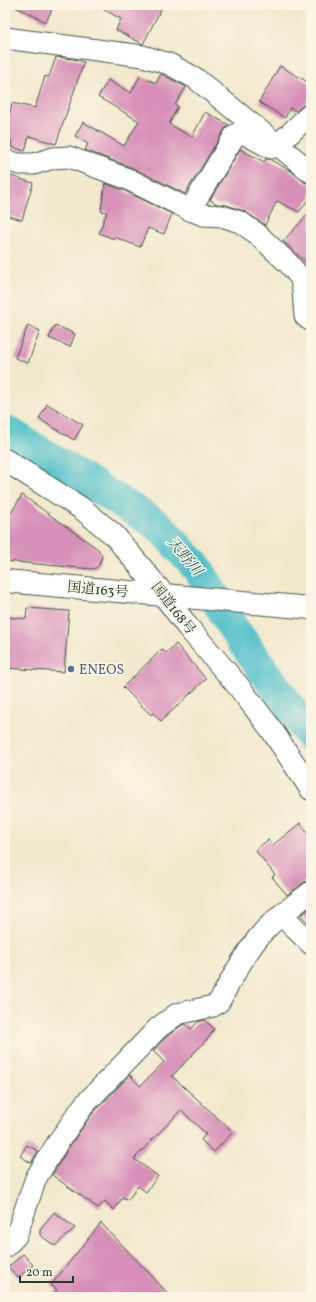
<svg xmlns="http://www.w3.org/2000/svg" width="316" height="1302" font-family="Vollkorn,'Noto Serif JP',serif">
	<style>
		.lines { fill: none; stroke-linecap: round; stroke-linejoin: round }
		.river { stroke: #53c1ca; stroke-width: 32 }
		.building { fill: #d78eb8 }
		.minor-casing { stroke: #3f574b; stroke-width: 23 }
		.trunk-casing { stroke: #3f574b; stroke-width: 24 }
		.minor { stroke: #fff; stroke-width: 21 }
		.trunk { stroke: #fff; stroke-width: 22 }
		.service-dot { fill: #5c6f8a; stroke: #fcf5e5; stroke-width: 1.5 }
		.labels { text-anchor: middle; stroke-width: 3; stroke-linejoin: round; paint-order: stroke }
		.street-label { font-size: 14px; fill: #1f3d34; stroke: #fcf5e5 }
		.service-label { font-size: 14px; fill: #4e5e75; stroke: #fcf5e5; text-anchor: start }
		.water-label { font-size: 15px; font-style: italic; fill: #2c5e5a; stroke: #fcf5e5 }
	</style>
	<rect width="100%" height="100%" fill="#fcf5e5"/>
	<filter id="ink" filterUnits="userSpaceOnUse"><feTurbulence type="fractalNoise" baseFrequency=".025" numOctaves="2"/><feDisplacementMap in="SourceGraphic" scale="8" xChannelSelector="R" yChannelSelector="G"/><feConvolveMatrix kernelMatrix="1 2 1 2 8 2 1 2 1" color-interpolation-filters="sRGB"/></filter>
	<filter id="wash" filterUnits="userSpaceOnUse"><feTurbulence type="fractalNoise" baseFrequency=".012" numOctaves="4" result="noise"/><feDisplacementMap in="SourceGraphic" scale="16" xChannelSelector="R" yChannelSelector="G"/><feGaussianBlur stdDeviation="0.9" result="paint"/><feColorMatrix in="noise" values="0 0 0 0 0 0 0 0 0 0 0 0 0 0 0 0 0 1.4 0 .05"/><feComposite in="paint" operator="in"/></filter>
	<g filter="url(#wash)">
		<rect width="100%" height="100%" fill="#f2e8cc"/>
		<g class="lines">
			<path class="river" d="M5,430L159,526L199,570L233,628L311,737"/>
		</g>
		<g id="blocks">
			<g class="building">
				<path d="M12,5H54L46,22Z"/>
				<path d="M97,5H163L143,44L116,30L121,19Z"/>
				<path d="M56,57L74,59L84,62L56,144L29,136L25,151L11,147L12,141L5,139V134L12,103L35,108L45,76L49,77Z"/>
				<path d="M280,66L311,84V95L306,103L296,111L290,108L285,118L259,102Z"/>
				<path d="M161,74L186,87L175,105L178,106L169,124L192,137L205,112L229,125L225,129L185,194L133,168L85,150L88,144L75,136L83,122L124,146L139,121L98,97L108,80L131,93L140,76L156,83Z"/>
				<path d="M240,149L264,162L266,159H269L291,171L304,182L311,184V196L299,212L277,201L265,225L244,211L226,205L217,204L210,200Z"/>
				<path d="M5,174L33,183L22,220L5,215Z"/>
				<path d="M105,183L123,190L172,214L164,234L148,228L140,247L114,237V239L99,233L107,212L101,211Z"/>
				<path d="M311,211V267L283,241Z"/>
				<path d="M28,325L40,331L28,363L15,358Z"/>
				<path d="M55,325L75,334L70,347L49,338Z"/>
				<path d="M47,404L83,425L74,440L39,419Z"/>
				<path d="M22,495L98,549L102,556L99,565L96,568L91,569L5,561V523Z"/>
				<path d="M27,608L69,611L64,672L5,668V617L26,619Z"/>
				<path d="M176,644L206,679L161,721L153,713L151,715L123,687L162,649L166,653Z"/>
				<path d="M300,823L311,838V880L304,882L287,895L272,877L275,875L255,850L268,840L273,845Z"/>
				<path d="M311,907V927L301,915Z"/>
				<path d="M205,1020L214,1029L210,1036L172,1076L233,1132L214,1152L201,1140L206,1134L181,1110L134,1159L158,1176L146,1192L138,1186L128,1200L123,1197L114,1210L105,1201L98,1208L52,1175L68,1149L91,1115L130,1075L140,1086L164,1062L153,1051L166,1037L182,1025L186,1024L191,1029L198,1022Z"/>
				<path d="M27,1145L38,1151L31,1163L20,1156Z"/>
				<path d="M54,1212L75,1228L55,1246L40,1235V1229Z"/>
				<path d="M101,1223L150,1274L171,1297H52L57,1290L51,1285Z"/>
				<path d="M23,1254L33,1265L18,1278L8,1267Z"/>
			</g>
		</g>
	</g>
	<g filter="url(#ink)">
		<use href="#blocks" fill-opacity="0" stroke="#3f574b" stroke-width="1"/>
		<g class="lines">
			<defs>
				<g id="minor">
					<path d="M5,38L143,56L169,64L195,78L311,172"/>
					<path d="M5,160L19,164H34L53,158L69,157L128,179L190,210L203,215L222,216L240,222L256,233L289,264L300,277L303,290L305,316L311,321"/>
					<path d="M190,210L235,135L241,132L271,148C286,140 297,125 311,114"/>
					<path d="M281,915L311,944"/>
					<path d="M5,1247L16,1236L36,1178L58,1142L84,1105L158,1028L177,1014L213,1006L219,1002C231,980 242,958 258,938C272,920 293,906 311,892"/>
				</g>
				<g id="trunk">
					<path d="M5,460L81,508L114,535L163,594L187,626L239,687L271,729L311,789"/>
					<path d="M5,581L311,608"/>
				</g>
			</defs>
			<use href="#minor" class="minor-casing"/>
			<use href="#trunk" class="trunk-casing"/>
			<use href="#minor" class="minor"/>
			<use href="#trunk" class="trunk"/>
		</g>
	</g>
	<circle class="service-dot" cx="71" cy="669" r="4"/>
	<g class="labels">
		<g class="street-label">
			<text transform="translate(98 589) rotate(5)" y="5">国道163号</text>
			<text transform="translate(174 608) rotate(52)" y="5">国道168号</text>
		</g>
		<g class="service-label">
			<text x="79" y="674">ENEOS</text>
		</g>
		<g class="water-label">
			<text transform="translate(185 556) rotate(50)" y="5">天野川</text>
		</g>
	</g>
	<rect width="316" height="1302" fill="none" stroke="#fcf5e5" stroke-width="20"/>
	<path d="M20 1276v6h53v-6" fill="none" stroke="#1f3d34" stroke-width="2"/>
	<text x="26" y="1276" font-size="12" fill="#1f3d34" stroke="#fcf5e5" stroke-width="3" paint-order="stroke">20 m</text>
</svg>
